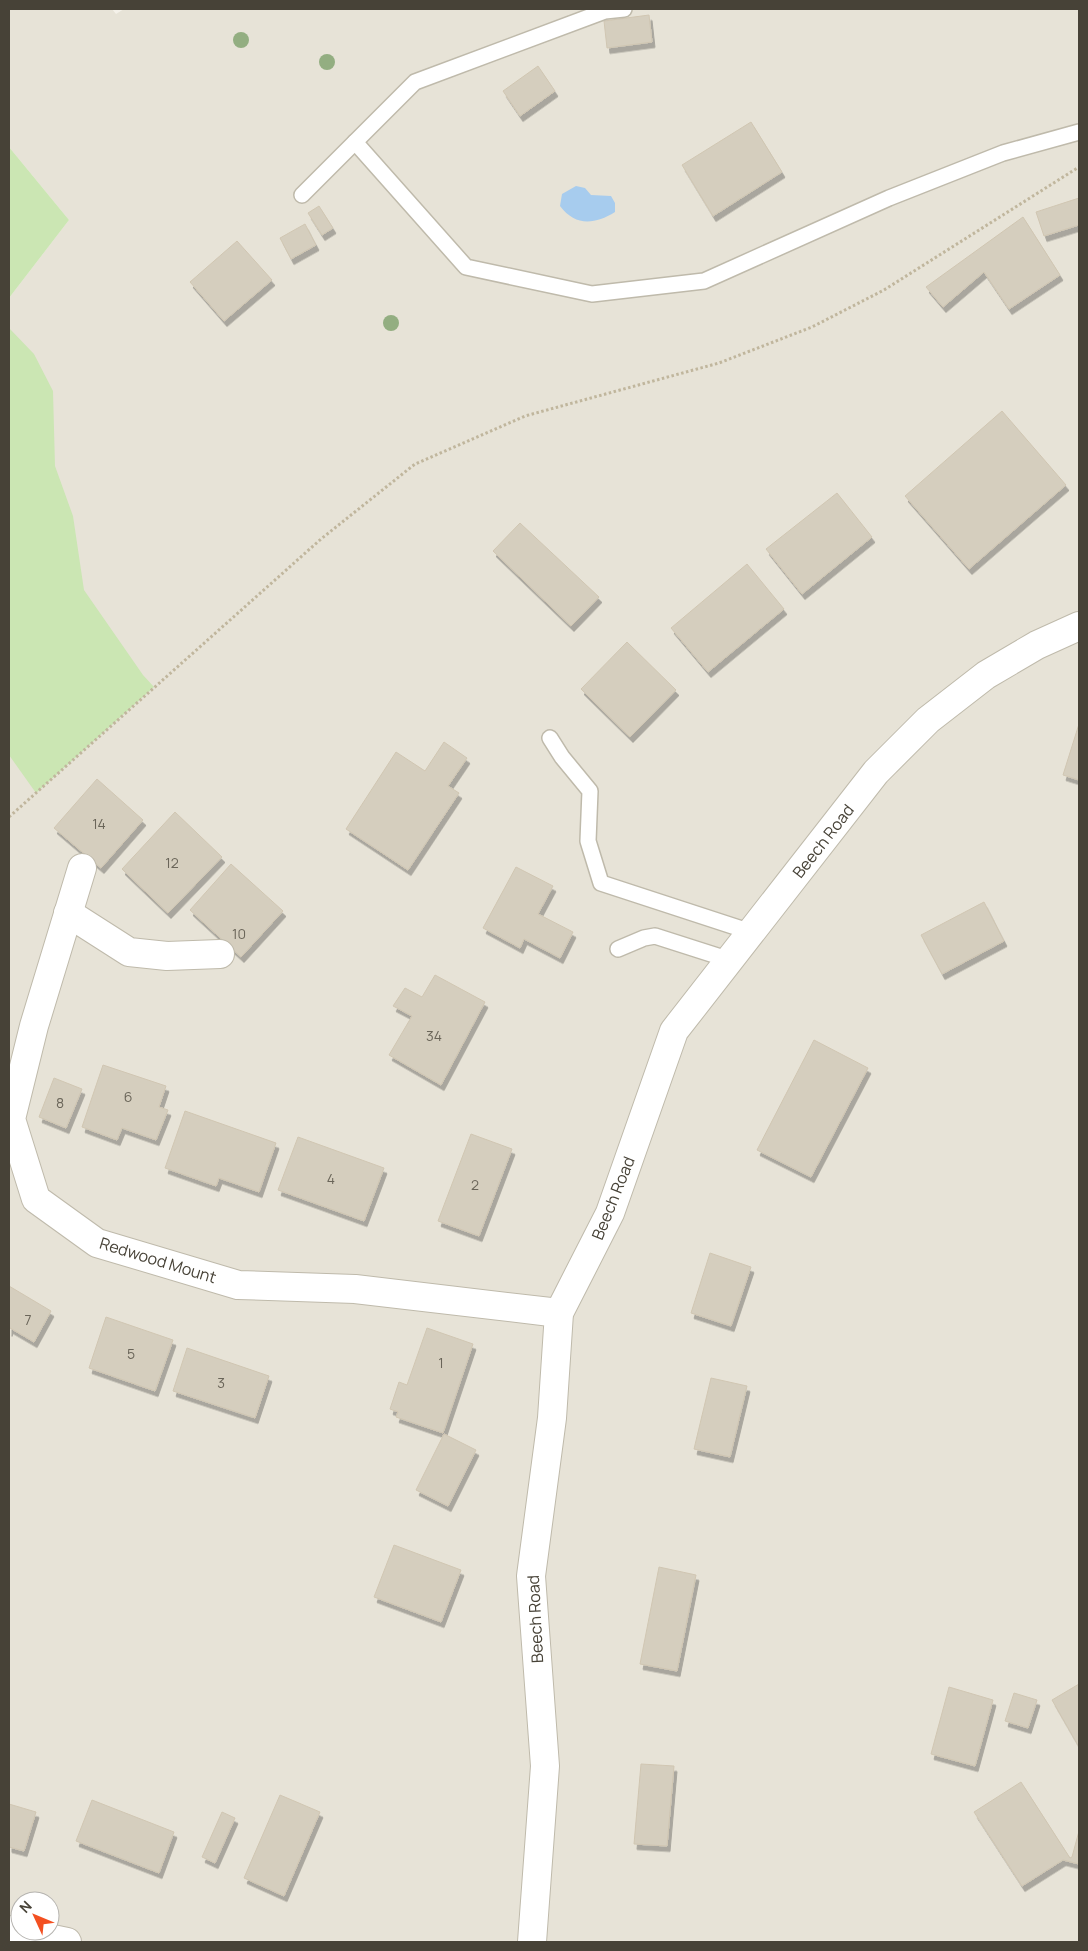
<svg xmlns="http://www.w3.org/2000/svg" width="1088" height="1951" font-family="Manrope,sans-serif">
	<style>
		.residential { fill: #e7e3d7; fill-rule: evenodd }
		.green { fill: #cbe6b3 }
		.water { fill: #a7ccee }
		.building { fill: #d5cebe; stroke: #d0c6b2; filter: url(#shadow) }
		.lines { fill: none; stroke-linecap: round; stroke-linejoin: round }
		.lane-casing { stroke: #bfbaab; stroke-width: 18 }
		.street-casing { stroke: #bfbaab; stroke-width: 30 }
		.path { stroke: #c0b69d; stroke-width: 3; stroke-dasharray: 2.5 2.5; stroke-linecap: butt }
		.lane { stroke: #fff; stroke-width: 15 }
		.street { stroke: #fff; stroke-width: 28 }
		.tree { fill: #93ae81 }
		.labels { text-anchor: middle; stroke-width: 4; stroke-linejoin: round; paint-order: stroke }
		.number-label { font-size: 14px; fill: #6a6559 }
		.street-label { font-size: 16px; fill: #474237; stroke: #fff }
	</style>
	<defs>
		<filter id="shadow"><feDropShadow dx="3" dy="5.5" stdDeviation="0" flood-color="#0004"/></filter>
	</defs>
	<rect width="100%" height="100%" fill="#f4f1e9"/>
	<path class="residential" d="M9,9H112L116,14L124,9H1079V1942H9V298L69,220L9,147ZM20,1901H50V1931H20Z"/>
	<g class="green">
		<path d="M9,147L69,220L9,298Z"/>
		<path d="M9,328L34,354L53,391L55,466L73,516L84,590L143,675L154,687L36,793L9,755Z"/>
	</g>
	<path class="water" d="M576,186L585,188L591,195L611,196L615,203V212C594,225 575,226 560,206L562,194Z"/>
	<g class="building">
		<path d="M649,15L652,42L607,48L604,21Z"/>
		<path d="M538,66L555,91L520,116L503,91Z"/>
		<path d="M751,122L782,172L713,216L682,165Z"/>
		<path d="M1079,198V225L1044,236L1036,212Z"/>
		<path d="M319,206L333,228L322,235L308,213Z"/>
		<path d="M1023,217L1060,275L1009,309L984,272L943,307L926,287Z"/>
		<path d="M305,224L316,245L291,259L280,238Z"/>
		<path d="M237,241L272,280L224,321L190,282Z"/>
		<path d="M1002,411L1066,485L969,569L905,496Z"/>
		<path d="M837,493L872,537L802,594L766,549Z"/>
		<path d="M520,523L599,597L571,626L493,551Z"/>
		<path d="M747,564L784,609L708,672L671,628Z"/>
		<path d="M627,642L676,690L630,737L581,689Z"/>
		<path d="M1079,724V780L1063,775Z"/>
		<path d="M444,742L467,758L448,786L459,793L408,870L346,829L396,752L425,771Z"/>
		<path d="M97,779L143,820L101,868L54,828Z"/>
		<path d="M175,812L222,857L168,913L122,869Z"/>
		<path d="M231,864L283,911L241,957L190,910Z"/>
		<path d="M516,867L553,886L538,914L573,932L560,958L524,939L520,948L483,928Z"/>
		<path d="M984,902L1004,941L942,974L921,935Z"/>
		<path d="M435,975L485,1002L441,1085L389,1055L412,1016L393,1006L405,988L422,997Z"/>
		<path d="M814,1040L868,1068L811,1177L757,1150Z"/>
		<path d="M103,1065L166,1086L159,1107L168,1110L156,1140L122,1128L117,1140L82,1127Z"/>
		<path d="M54,1078L82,1089L66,1128L39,1117Z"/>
		<path d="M185,1111L276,1143L259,1192L219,1178L216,1186L165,1168Z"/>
		<path d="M471,1134L512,1149L479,1236L438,1221Z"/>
		<path d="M298,1137L384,1168L364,1221L278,1190Z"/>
		<path d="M710,1253L751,1267L731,1326L691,1313Z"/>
		<path d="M9,1286L51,1311L34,1342L10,1328L9,1331Z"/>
		<path d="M106,1317L173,1340L155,1391L89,1368Z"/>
		<path d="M427,1328L473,1344L443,1433L396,1417L398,1412L390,1409L399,1382L407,1385Z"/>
		<path d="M187,1348L269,1376L255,1418L173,1391Z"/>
		<path d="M711,1378L747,1386L730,1457L694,1449Z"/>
		<path d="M444,1434L476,1450L448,1506L416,1490Z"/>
		<path d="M394,1545L461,1570L441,1622L374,1597Z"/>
		<path d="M659,1567L696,1575L677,1671L640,1664Z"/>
		<path d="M1079,1684V1747L1052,1700Z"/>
		<path d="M949,1687L993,1700L975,1766L931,1754Z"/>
		<path d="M1014,1693L1037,1700L1028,1728L1005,1721Z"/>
		<path d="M641,1764L674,1766L667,1846L634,1844Z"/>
		<path d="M1021,1782L1070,1858L1072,1857L1079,1831V1864L1063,1860L1022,1886L974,1812Z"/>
		<path d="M280,1795L320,1812L284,1896L244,1878Z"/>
		<path d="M92,1800L174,1832L159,1873L76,1841Z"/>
		<path d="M9,1804L36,1812L24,1851L9,1847Z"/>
		<path d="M222,1812L235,1818L215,1863L202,1857Z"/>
	</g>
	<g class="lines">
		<defs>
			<g id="lane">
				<path d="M355,142L466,267L592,294L704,281L889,198L1003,153L1079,132"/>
				<path d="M302,195L415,82L605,11L624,9"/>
				<path d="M550,738L562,757L590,791L588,841L601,883L751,932"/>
				<path d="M618,949L644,938L655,936L730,960"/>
			</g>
			<g id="street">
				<path d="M82,868L34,1026L11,1119L36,1199L97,1243L238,1285L355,1289L559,1313"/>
				<path d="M68,913L129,952L167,956L220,954"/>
				<path d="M9,1930L67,1942"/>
				<path d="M532,1942L545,1766L531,1576L552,1418L559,1313L610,1213L674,1031L876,772L928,720L986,675L1037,645L1079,626"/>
			</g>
		</defs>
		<use href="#lane" class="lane-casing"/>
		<use href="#street" class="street-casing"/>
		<path class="path" d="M9,817L321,539L415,464L525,416L719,363L812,327L884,290L1079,167"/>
		<use href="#lane" class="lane"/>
		<use href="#street" class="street"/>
	</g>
	<g class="tree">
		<circle cx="241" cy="40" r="8"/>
		<circle cx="327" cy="62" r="8"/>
		<circle cx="391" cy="323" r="8"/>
	</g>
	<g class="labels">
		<g class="number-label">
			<text x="99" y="829">14</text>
			<text x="172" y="868">12</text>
			<text x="239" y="939">10</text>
			<text x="434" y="1041">34</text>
			<text x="128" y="1102">6</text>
			<text x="60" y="1108">8</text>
			<text x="331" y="1184">4</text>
			<text x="475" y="1190">2</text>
			<text x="28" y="1325">7</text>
			<text x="131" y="1359">5</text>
			<text x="441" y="1368">1</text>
			<text x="221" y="1388">3</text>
		</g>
		<g class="street-label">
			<text transform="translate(823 841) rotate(-52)" y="6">Beech Road</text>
			<text transform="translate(613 1198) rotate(-68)" y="6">Beech Road</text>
			<text transform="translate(158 1260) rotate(17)" y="6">Redwood Mount</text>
			<text transform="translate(535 1619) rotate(-93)" y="6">Beech Road</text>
		</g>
	</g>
	<rect width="1088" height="1951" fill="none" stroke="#474237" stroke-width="20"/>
	<g transform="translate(35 1916) rotate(314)"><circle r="24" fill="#ffffff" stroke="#b5b3af"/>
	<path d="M0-4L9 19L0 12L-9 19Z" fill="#f35021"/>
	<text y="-8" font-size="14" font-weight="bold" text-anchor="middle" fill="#474237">N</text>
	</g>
</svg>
